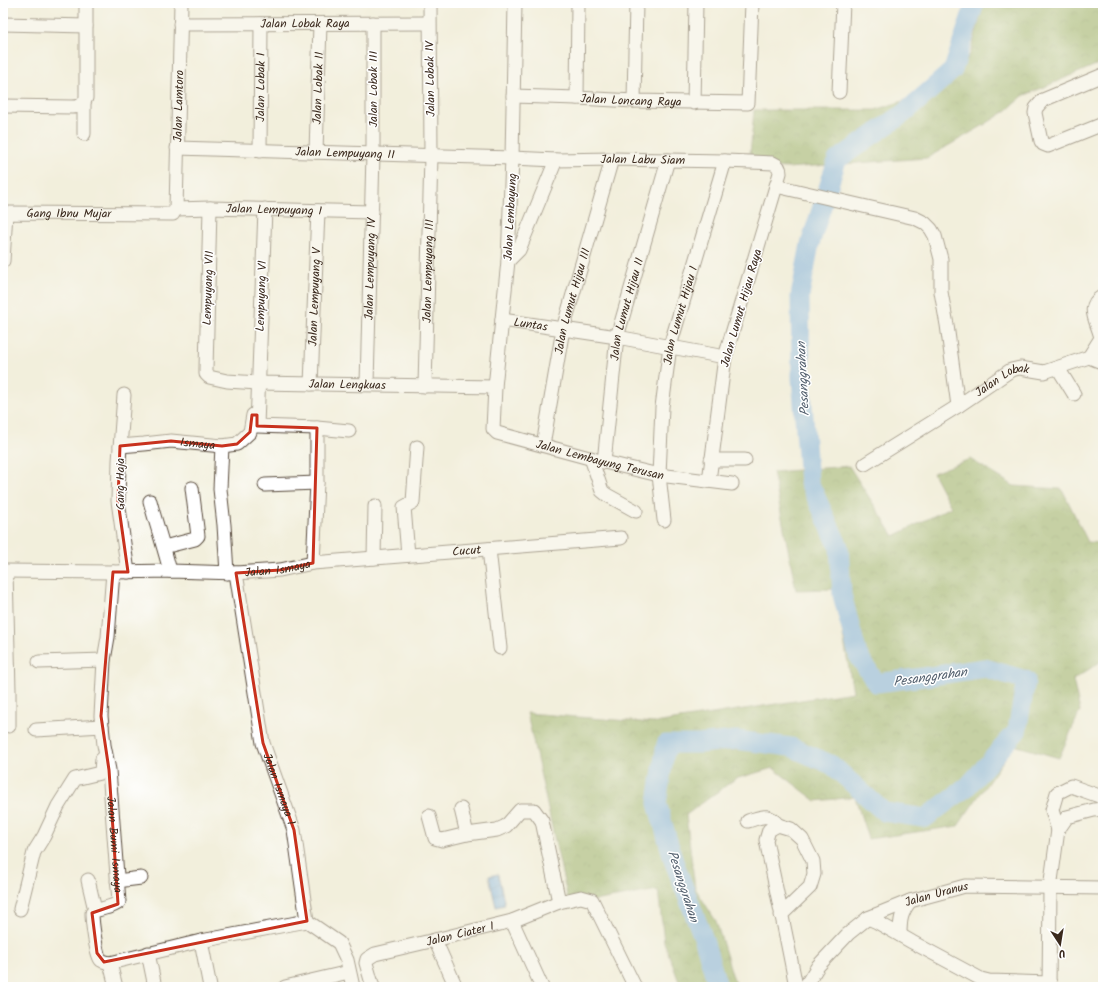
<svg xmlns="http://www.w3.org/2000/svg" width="1106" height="990" font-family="Kalam,sans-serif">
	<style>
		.forest { fill: url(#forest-crowns); stroke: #666b3e }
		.water { fill: url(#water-waves); stroke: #576b80 }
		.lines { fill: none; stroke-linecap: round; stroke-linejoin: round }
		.river { stroke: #73ace2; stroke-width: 19 }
		.minor-casing { stroke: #56483a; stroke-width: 15 }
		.minor { stroke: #fff; stroke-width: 13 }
		.marked { fill: none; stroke: #c8321e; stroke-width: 3; stroke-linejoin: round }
		.labels { text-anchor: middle; stroke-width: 3; stroke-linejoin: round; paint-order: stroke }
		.street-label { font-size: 12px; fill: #3b2a1e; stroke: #fff }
		.water-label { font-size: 13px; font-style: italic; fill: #515e6c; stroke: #fff }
	</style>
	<defs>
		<pattern id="forest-crowns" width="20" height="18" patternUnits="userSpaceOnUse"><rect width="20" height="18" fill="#90ac5f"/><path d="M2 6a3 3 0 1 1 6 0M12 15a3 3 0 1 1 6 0" fill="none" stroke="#778c4e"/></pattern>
		<pattern id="water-waves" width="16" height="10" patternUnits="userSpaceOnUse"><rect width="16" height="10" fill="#73ace2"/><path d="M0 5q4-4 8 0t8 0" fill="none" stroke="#608cb7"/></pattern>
	</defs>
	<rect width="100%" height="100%" fill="#fff"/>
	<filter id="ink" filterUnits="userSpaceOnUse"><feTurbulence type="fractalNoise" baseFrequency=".025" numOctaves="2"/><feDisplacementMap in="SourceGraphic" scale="8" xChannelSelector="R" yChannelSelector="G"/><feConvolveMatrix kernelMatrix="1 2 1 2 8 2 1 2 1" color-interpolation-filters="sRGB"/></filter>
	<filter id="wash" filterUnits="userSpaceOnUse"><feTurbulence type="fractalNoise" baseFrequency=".012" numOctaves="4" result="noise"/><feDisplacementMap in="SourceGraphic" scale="16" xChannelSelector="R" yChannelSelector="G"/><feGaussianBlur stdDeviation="0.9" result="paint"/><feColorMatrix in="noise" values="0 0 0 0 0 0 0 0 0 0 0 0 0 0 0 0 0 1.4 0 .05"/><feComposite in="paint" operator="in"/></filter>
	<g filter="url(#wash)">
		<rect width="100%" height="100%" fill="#f2efdc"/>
		<g class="forest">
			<path d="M984,3H1103V62L1023,96L1006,111L984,125L927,158L787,168L749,166L754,110H875L943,88L970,54Z"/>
			<path d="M970,459L1014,486L1062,489L1088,542L1103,543V660L1073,680L1080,711L1059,758L1014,745L958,826L868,839L855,797L816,801L773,768L735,779L686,815L695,888L716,921L736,987H681L664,942L658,890L569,905L527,713L654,723L853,692L835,589L796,590L773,472L849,466L894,536L951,507L933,473Z"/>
		</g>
		<path class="water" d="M498,874L505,905L496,907L489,876Z"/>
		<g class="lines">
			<path class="river" d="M718,987L703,937L674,862L657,803L666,744H699L736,740L791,747L832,765L884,812L925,818L967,787L1017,731L1026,680L985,668L924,677L876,683L858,655L842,595L839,547L809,482L801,378L800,296L810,244L837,160L903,114L953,70L975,3"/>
		</g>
	</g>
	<g filter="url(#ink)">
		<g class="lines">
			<defs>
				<g id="minor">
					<path id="s1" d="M515,3L512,158L508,261L495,387L493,429L497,433L604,462L659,475L732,484"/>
					<path d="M3,24L86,26"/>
					<path id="s2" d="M180,24L429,23"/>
					<path d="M1103,75L1043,100L1036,108L1035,113L1041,141L1043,144L1048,146L1103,124"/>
					<path d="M839,92L843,3"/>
					<path id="s3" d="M513,96L577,98L634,101L748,103L752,3"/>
					<path d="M577,98L578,3"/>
					<path d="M634,101L636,3"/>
					<path d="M694,103L696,3"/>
					<path d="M3,106L72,107C80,107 83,105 86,98V3"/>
					<path d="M84,134V103"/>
					<path id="s4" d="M177,148L512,158L556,160L612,159L725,161L773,163C778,165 780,168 780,173L725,357L709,481"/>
					<path id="s5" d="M260,151L261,24"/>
					<path id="s6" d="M316,152L320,24"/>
					<path d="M776,186L915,218L925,223L931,229L935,236L941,259V292L947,325L958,406"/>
					<path id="s7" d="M210,208L206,369V374L209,377L227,381L258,383L495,387"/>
					<path id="s8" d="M176,209L181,3"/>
					<path id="s9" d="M176,209L210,208L372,212"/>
					<path d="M265,209L257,426L317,428L349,431"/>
					<path id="s10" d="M3,261L6,213L173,214L176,209"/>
					<path d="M508,261L519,250L556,160"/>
					<path id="s11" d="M502,320L617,337L725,357"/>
					<path d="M1089,357L1099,361L1103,360"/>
					<path d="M1058,368L1074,394"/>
					<path id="s12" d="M311,384L318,211"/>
					<path id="s13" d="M367,384L373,154V23"/>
					<path id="s14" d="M425,386L431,156L430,3"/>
					<path d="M124,395L119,461L118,501L128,572"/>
					<path id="s15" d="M543,445L563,329L612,159"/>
					<path id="s16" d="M120,446L144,444L171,441L222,446L237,444L250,432L253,415"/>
					<path d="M222,446L220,489L224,525L227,573"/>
					<path d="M591,458L602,491L607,495L636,511"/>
					<path d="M711,460H745"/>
					<path id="s17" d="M604,462L617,337L668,160"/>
					<path id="s18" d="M865,464L958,406L1011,370L1020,368L1044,372L1089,357L1101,338C1098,322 1084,307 1103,296"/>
					<path d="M265,485L317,483"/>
					<path d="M150,501C156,524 164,547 170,571"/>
					<path id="s19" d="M664,520L659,475L662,407L670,346L725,161"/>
					<path d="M164,547L195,539L198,536L192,488"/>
					<path d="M489,549L500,648"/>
					<path d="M408,555L404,507L413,502L417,447"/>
					<path d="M374,558L375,506"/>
					<path d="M313,563L317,483V428"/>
					<path id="s20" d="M3,571L113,572L170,571L236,573L280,570L313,563L621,538"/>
					<path d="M6,571L9,691V726"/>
					<path id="s21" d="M113,572L108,637L104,660L101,716L104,745L109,770L119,902C111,909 100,907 92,913C92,921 96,955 101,960C104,962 107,962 110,963L201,941L307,921"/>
					<path id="s22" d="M236,573L263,743L294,830L307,921L339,943L347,960L353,987"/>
					<path d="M39,662L104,660"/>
					<path d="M36,730L102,726"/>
					<path d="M461,809L467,834L497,830L506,826L520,810H534L542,821L559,902"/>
					<path d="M429,816L435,838L442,840L467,834"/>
					<path d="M748,821C762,817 767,812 778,825"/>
					<path d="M1058,830L1052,810L1057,793L1071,786L1102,797L1103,801"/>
					<path d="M88,880L95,910"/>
					<path d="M117,881L141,878"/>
					<path d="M20,909L34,852L44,836L58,806L75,779L100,773L101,771L102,759L105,757"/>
					<path d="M781,915L810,887L814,874L813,861L802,839L791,829L778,825L769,830L766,840C776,889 787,938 796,987"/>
					<path d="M868,918L877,922L912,942L981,979L989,981L1050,983"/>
					<path d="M512,921L542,987"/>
					<path d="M900,935C900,920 901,913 910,901"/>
					<path d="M435,940L456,987"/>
					<path d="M201,941L210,987"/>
					<path d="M148,953L155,987"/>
					<path d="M110,963L116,987"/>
					<path d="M285,987L349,972"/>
					<path id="s23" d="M373,987L366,963L367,959L375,954L435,940L512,921L559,902L581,897L592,900L635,987"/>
					<path id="s24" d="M805,987L818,966L848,934L868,918L910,901L965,886L1103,888"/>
					<path d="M1049,987L1050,888L1058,830L1067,817L1094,810L1103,809"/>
				</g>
			</defs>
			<use href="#minor" class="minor-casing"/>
			<use href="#minor" class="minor"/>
		</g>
	</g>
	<path d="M0 0H1106V990H0ZM252,415H257V426L317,428L313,563L280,570L236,573L263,743L294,830L307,921L104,962L97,953L92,913L118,904L109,770L101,716L113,572H128L118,501L120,446L171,441L222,446L237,444L250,432Z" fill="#f2efdc" fill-opacity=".55" fill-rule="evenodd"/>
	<path class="marked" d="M252,415H257V426L317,428L313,563L280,570L236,573L263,743L294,830L307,921L104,962L97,953L92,913L118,904L109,770L101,716L113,572H128L118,501L120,446L171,441L222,446L237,444L250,432Z"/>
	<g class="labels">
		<g class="street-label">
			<text dy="4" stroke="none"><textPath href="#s2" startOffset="125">Jalan Lobak Raya</textPath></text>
			<text transform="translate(430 79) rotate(-91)" y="4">Jalan Lobak IV</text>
			<text dy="4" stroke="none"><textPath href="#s5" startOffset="64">Jalan Lobak I</textPath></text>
			<text dy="4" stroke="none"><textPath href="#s6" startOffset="64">Jalan Lobak II</textPath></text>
			<text transform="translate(373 89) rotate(-90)" y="4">Jalan Lobak III</text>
			<text dy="4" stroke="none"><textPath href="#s3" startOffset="118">Jalan Loncang Raya</textPath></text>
			<text dy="4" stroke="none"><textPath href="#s8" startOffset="103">Jalan Lamtoro</textPath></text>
			<text dy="4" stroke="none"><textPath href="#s4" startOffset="168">Jalan Lempuyang II</textPath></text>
			<text dy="4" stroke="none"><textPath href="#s4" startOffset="466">Jalan Labu Siam</textPath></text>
			<text dy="4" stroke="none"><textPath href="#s9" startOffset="98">Jalan Lempuyang I</textPath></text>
			<text dy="4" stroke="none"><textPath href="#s10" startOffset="111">Gang Ibnu Mujar</textPath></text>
			<text transform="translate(510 217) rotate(-87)" y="4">Jalan Lembayung</text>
			<text dy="4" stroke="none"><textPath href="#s13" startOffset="115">Jalan Lempuyang IV</textPath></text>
			<text dy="4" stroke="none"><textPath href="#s14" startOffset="115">Jalan Lempuyang III</textPath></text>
			<text transform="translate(208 288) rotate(-88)" y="4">Lempuyang VII</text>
			<text transform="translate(261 296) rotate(-88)" y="4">Lempuyang VI</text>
			<text dy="4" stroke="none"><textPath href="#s12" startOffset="87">Jalan Lempuyang V</textPath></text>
			<text dy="4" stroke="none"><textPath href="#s15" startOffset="147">Jalan Lumut Hijau III</textPath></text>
			<text transform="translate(741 308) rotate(-74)" y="4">Jalan Lumut Hijau Raya</text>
			<text dy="4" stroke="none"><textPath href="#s17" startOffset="155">Jalan Lumut Hijau II</textPath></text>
			<text dy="4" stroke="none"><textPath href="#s19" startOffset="207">Jalan Lumut Hijau I</textPath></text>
			<text dy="4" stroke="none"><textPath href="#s11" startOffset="29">Luntas</textPath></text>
			<text dy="4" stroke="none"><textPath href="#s7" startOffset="309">Jalan Lengkuas</textPath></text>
			<text dy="4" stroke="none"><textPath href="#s18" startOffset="162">Jalan Lobak</textPath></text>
			<text dy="4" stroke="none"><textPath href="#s16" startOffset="78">Ismaya</textPath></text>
			<text dy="4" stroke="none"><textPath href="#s1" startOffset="539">Jalan Lembayung Terusan</textPath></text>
			<text transform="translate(120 484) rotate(-90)" y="4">Gang Haja</text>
			<text dy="4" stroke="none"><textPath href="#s20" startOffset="465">Cucut</textPath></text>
			<text dy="4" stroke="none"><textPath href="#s20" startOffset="275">Jalan Ismaya</textPath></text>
			<text dy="4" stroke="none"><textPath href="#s22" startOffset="221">Jalan Ismaya 1</textPath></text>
			<text dy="4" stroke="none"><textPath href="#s21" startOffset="274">Jalan Bumi Ismaya</textPath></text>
			<text dy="4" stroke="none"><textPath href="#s24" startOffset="167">Jalan Uranus</textPath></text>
			<text dy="4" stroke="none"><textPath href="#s23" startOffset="126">Jalan Ciater I</textPath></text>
		</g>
		<g class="water-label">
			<text transform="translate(802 379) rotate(-93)" y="5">Pesanggrahan</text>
			<text transform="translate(930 676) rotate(-8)" y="5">Pesanggrahan</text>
			<text transform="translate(684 886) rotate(72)" y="5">Pesanggrahan</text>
		</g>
	</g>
	<rect width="1106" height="990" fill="none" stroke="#fff" stroke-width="16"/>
	<g transform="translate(1060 944) rotate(168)" stroke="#ffffff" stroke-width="3" paint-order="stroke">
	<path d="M0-3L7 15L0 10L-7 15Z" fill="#3b2a1e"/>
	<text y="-6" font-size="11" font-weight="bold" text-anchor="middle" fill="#3b2a1e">U</text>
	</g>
</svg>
